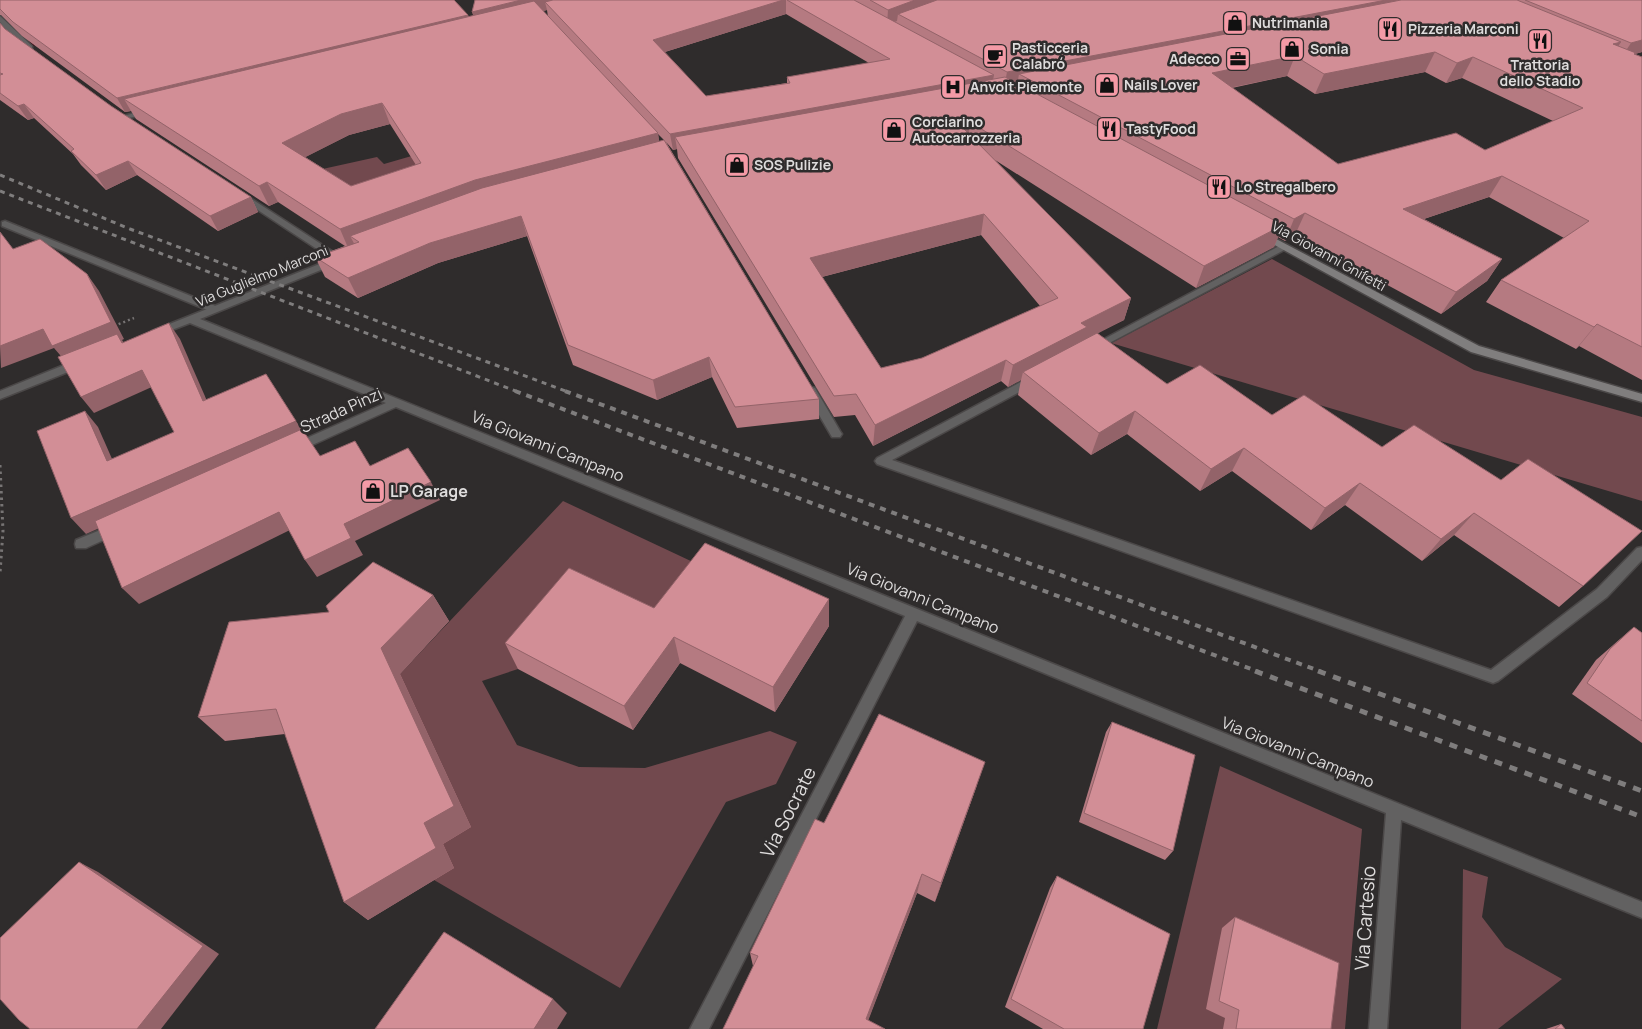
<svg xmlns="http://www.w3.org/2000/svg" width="1642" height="1029" font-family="Manrope,sans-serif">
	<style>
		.green { fill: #72494e }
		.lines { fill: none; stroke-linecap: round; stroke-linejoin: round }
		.canal { fill: #31000b; fill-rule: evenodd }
		.lane-casing { stroke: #4b4848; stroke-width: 3 }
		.street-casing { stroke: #4b4848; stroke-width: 3 }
		.secondary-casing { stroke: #4b4848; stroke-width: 3 }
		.path-far1 { stroke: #777474; stroke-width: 2.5; stroke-dasharray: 2 3; stroke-linecap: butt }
		.path { stroke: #777474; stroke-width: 3; stroke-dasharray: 2.5 4; stroke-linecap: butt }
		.lane { fill: #626161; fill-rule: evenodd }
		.street { fill: #626161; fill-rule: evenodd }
		.secondary { fill: #807e7e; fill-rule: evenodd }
		.rail-far2 { stroke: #7f7d7d; stroke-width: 3; stroke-dasharray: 5 5; stroke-linecap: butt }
		.rail-far1 { stroke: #7f7d7d; stroke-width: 4; stroke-dasharray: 6 6; stroke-linecap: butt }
		.rail { stroke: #7f7d7d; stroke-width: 5; stroke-dasharray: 8 8; stroke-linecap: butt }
		.wall { fill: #b57a81; fill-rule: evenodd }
		.shaded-wall { fill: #936369 }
		.building { fill: #d28e96; stroke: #936369; fill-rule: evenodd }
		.labels { text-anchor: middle; stroke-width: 5; stroke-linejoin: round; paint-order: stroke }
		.far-poi-label { font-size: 14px; font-weight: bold; fill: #dedcdc; stroke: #2f2c2c; text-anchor: start }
		.far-street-label { font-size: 14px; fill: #dedcdc; stroke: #2f2c2c }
		.street-label { font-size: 16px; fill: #dedcdc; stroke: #2f2c2c }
		.poi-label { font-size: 16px; font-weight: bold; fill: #dedcdc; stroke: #2f2c2c; text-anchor: start }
		.near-street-label { font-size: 19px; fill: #dedcdc; stroke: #2f2c2c }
	</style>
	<rect width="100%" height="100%" fill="#2f2c2c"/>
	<g class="green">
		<path d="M529,122L367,196L318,170L377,157L384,164Z"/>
		<path d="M1272,259L1474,370L1642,417V501L1111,343Z"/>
		<path d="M563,501L710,570L661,635L518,669L482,681L517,745L579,767L645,768L770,731L797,742L776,784L726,802L620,988L434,880L443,844L400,674Z"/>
		<path d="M1220,766L1362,829L1345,1029H1157Z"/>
		<path d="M1463,869L1488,877L1482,917L1505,947L1562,979L1498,1029H1461Z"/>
	</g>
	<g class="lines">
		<path class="canal" d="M108,0H139L136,5L0,59V43Z"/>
		<defs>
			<g id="lane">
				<path d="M5,221L218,307L219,309L214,312L210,311L2,226V222Z"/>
				<path d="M1283,244L1286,245V249L1098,349L1094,351L1089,347Z"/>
				<path d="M1034,375L1038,376L1040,379L1038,382L892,460L1491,670L1597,589L1637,548L1642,547V560L1607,597L1498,681L1493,683L877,464L875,461L877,458Z"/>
			</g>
			<g id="street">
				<path d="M0,16L32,46V50C19,50 7,31 0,22Z"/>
				<path d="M149,109L153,111L152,113L124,119L120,117Z"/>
				<path d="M241,192L344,259L338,263L200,319L1642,902V918L1401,820L1387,1029H1369L1386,813L917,621L709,1029H690L905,616L396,407L299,451H291L289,448L291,445L386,403L190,323L156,336L151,333L152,331L332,259L238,197L237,195Z"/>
				<path d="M79,359L84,363L83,366L0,399V391Z"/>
				<path d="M811,387L815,388L840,431L842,434L840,437H832L805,391Z"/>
				<path d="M115,524L119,525L121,529L119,533L86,548H76L75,544L76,540Z"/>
			</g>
			<path id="secondary" d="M1261,231L1479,346L1642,394V402L1471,352L1258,236V232Z"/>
		</defs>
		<use href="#lane" class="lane-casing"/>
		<use href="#street" class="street-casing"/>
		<use href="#secondary" class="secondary-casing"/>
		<path class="path-far1" d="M114,326L134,318"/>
		<path class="path" d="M0,465L3,531L0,573"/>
		<use href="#lane" class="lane"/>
		<use href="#street" class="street"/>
		<use href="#secondary" class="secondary"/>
		<g class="rail-far2">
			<path d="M0,175L130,229L568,392"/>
			<path d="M0,191L518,392"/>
		</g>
		<g class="rail-far1">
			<path d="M515,391L1259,672"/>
			<path d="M565,391L1322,672"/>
		</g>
		<g class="rail">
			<path d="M1255,671L1642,817"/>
			<path d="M1318,671L1642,791"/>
		</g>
	</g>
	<g class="wall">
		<path d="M0,0L468,15L469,17L474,16L472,12L475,0H1642V52L1635,54L1642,57V380L1579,346L1576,349L1486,302L1501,280L1564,238L1489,197L1424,219L1502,259L1487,281L1441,314L1295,235L1285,241L1278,237L1274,247L1196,288L995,160L1131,298L1124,320L1097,333L1167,384L1272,415L1304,395L1583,586L1559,607L1454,535L1422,561L1345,505L1311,530L1232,471L1200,491L1127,434L1091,455L1018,395L1021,380L1008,387L1001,381L873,446L855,415L834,417L678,158L677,149L673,150L666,142L819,399V419L737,428L712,377L657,400L573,365L527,236L438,263L358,298L325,277L315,257L345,246L278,202L269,206L136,119L131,111L125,112L22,36L1,15H0ZM547,10L548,17L543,11ZM786,14L869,63L787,77V83L706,96L665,52ZM1425,72L1446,83L1462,78L1553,121L1485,150L1338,164L1232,88L1287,76L1315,94ZM390,124L416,165L351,186L305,157L349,135ZM658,134L664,140L659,142ZM981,235L1040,306L922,358L881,368L822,277Z"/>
		<path d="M0,23L5,29L111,106L251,197L258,212L218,231L137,175L106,190L81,165L73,154L34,118L28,120L0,100Z"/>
		<path d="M433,595L449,621L400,674L471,827L443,844L454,868L368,920L344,902L285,734L225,741L198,717L329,612Z"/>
		<path d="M829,599V626L775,712L680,663L633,730L518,669L505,643L654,608Z"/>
		<path d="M1634,627L1642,633V743L1572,694L1596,660L1620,639Z"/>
		<path d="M1112,722L1173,851L1165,860L1079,822L1106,732Z"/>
		<path d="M977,785L935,902L917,893L868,1020L753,966L750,953L824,823Z"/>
		<path d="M1057,876L1143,1029H1043L1005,1007L1050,888Z"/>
		<path d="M1235,917L1331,1029H1223L1225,1018L1206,1009L1222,928Z"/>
		<path d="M1561,1024L1565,1029H1546Z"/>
	</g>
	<g class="shaded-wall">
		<path d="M521,0H587L545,2L547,10L477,27L472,12Z"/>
		<path d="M783,0H786V14L655,55L653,40Z"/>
		<path d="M915,0H956L898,14L897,21L887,25L888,10Z"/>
		<path d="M1386,0H1456L1019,74L1017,86L1004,88L1007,72Z"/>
		<path d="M468,15L472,28L124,99L131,111L125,112L117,98Z"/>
		<path d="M1642,40V52L1621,58L1631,43Z"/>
		<path d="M1621,42L1608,62L1613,44Z"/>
		<path d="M1435,52L1425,72L1315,94L1324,74Z"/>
		<path d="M1295,56L1287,76L1205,93L1212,73Z"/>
		<path d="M1473,57L1462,78L1446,83L1457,63Z"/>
		<path d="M994,75L991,91L675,137L677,149L673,150L670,134Z"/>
		<path d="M382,103L390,124L349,135L292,164L282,143L341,114Z"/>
		<path d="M24,104L34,118L28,120L18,106Z"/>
		<path d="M970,122L968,143L964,129Z"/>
		<path d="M658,133L661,153L350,236L356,247L349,250L340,229L475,180Z"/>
		<path d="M128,161L137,175L106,190L96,175Z"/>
		<path d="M1502,176L1489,197L1391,230L1403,209Z"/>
		<path d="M267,182L278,202L269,206L259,186Z"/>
		<path d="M251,197L258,212L218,231L210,216Z"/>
		<path d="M1305,213L1295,235L1285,241L1294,219Z"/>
		<path d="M984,214L981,235L810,280V258Z"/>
		<path d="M521,216L527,236L438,263L358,298L348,278L430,243Z"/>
		<path d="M1283,225L1274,247L1196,288L1204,266Z"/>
		<path d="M1502,259L1487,281L1441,314L1456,292Z"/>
		<path d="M87,274L99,291L124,339L122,340L129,349L66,362L54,348L1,368L0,346Z"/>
		<path d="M1131,298L1124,320L1023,372L1021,380L1008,387L1013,365L1081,323Z"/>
		<path d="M169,323L180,339L214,417L203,401Z"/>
		<path d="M1597,324L1579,346L1576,349L1594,327Z"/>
		<path d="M709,357L712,377L657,400L653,380Z"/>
		<path d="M1006,360L1001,381L873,446L875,425Z"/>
		<path d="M142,370L154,386L94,413L81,397Z"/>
		<path d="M85,411L98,427L120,477L107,461Z"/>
		<path d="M1135,411L1127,434L1091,455L1099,433Z"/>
		<path d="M296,421L306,436L86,534L71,518Z"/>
		<path d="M1244,448L1232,471L1200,491L1211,469Z"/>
		<path d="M431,482L440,500L355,541L363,555L317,577L305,560L344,524Z"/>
		<path d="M1360,483L1345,505L1311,530L1325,508Z"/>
		<path d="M279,512L292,529L139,604L122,588Z"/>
		<path d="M1474,513L1454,535L1422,561L1441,539Z"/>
		<path d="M433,595L449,621L400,674L471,827L443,844L454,868L368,920L344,902L381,648Z"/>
		<path d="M829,599V626L775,712L773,687Z"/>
		<path d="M674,637L680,663L633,730L624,706Z"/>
		<path d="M985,762L977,785L935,902L941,883Z"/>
		<path d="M79,862L98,872L219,954L161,1029H137Z"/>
		<path d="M922,874L917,893L865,1029L866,1019Z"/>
		<path d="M553,999L567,1013L557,1029H534Z"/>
	</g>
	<g class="building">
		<path d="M0,0H454L468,15L117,98L13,22L0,9Z"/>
		<path d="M475,0H521L472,12Z"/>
		<path d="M553,0H783L653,40L706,96L790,83L787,77L890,59L787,0H854L994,75L670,134L545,2Z"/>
		<path d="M870,0H915L888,10Z"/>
		<path d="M937,0H1386L1007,72L898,14Z"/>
		<path d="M1401,0H1517L1621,42L1613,44L1636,53L1634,54L1642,57V347L1597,324L1594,327L1501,280L1589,221L1502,176L1403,209L1502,259L1456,292L1305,213L1294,219L1019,74ZM1435,52L1457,63L1473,57L1583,108L1485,150L1456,133L1338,164L1212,73L1295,56L1324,74Z"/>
		<path d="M1525,0H1642V40L1631,43Z"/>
		<path d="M534,1L658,133L475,180L340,229L267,182L259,186L124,99ZM382,103L421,163L351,186L282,143L341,114Z"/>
		<path d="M0,23L5,29L111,106L251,197L210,216L128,161L96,175L71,151L74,149L24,104L18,106L0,93V75L3,74L0,73Z"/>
		<path d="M1005,77L1283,225L1204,266L970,122L964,129L1131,298L1081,323L1087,327L1013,365L1006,360L875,425L856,394L834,396L675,137ZM984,214L1058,298L922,358L881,368L810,258Z"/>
		<path d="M664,140L819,399L735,407L709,357L653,380L568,345L521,216L430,243L348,278L315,257L359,242L350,236L482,188Z"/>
		<path d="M0,232L13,249L40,239L87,274L111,322L52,346L43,329L0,346Z"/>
		<path d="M169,323L203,401L266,374L296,421L71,518L37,431L85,411L107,461L174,432L142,370L81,397L58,357L117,334L122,343Z"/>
		<path d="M1097,333L1167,384L1200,365L1272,415L1304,395L1382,447L1414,425L1501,480L1528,459L1642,531L1583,586L1474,513L1441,539L1360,483L1325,508L1244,448L1211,469L1135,411L1099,433L1023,372Z"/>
		<path d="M302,429L320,456L355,441L370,466L408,448L431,482L344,524L351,538L305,560L279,512L122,588L95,521Z"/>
		<path d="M705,543L829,599L773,687L674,637L624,706L505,643L569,568L654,608Z"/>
		<path d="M373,562L433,595L381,648L454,806L424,823L436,848L344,902L276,709L198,717L229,622L329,612L326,606Z"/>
		<path d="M1634,627L1642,633V721L1587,683L1610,649Z"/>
		<path d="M879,714L985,762L941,883L922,874L866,1019L885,1029H723L758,956L750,953L815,819L824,823Z"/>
		<path d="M1112,722L1195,755L1173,851L1084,813Z"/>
		<path d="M79,862L203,946L137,1029H30L19,1020L0,999V938Z"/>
		<path d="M1057,876L1170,934L1143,1029H1064L1011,999Z"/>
		<path d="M1235,917L1339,963L1331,1029H1236L1239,1010L1219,1001Z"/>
		<path d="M444,932L553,999L534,1029H375Z"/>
		<path d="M1561,1024L1565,1029H1555Z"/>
	</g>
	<defs>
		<symbol id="shop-square" viewBox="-11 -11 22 22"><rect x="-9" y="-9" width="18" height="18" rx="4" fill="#f49aa6" stroke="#2f2c2c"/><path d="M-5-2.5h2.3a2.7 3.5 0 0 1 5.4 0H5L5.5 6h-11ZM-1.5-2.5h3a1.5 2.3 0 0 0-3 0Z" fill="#111"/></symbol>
		<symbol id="restaurant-square" viewBox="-11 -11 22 22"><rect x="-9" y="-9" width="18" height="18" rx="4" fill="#f49aa6" stroke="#2f2c2c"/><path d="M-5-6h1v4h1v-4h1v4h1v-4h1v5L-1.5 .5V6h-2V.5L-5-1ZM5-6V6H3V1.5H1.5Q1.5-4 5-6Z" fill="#111"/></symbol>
		<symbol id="cafe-square" viewBox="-11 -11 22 22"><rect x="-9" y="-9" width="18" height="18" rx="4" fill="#f49aa6" stroke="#2f2c2c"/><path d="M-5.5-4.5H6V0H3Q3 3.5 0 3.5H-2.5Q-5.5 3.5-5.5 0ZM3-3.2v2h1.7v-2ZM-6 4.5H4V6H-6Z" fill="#111"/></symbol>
		<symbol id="office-square" viewBox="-11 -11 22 22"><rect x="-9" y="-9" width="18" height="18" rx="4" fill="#f49aa6" stroke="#2f2c2c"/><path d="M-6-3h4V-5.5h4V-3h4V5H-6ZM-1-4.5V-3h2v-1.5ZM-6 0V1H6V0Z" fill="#111"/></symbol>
		<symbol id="hospital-square" viewBox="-11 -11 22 22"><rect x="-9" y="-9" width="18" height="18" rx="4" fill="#f49aa6" stroke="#2f2c2c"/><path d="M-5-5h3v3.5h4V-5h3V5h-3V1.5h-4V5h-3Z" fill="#111"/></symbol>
	</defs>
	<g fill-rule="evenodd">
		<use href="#shop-square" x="1221" y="9" width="28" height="28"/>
		<use href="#restaurant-square" x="1376" y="15" width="28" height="28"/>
		<use href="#restaurant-square" x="1526" y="27" width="28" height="28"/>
		<use href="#shop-square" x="1278" y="35" width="28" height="28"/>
		<use href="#cafe-square" x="981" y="42" width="28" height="28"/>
		<use href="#office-square" x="1224" y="45" width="28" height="28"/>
		<use href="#shop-square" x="1093" y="71" width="28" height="28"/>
		<use href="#hospital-square" x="939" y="73" width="28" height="28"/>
		<use href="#restaurant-square" x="1095" y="115" width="28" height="28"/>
		<use href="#shop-square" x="880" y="116" width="28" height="28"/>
		<use href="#shop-square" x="723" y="151" width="28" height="28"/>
		<use href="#restaurant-square" x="1205" y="173" width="28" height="28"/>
		<use href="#shop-square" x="359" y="477" width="28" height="28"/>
	</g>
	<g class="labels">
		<g class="far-poi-label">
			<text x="1252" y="28">Nutrimania</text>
			<text x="1408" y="34">Pizzeria Marconi</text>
			<text x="1012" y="53">Pasticceria<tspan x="1012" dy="16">Calabró</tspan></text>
			<text x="1310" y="54">Sonia</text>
			<text x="1220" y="64" text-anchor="end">Adecco</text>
			<text x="1540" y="70" text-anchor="middle">Trattoria<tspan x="1540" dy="16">dello Stadio</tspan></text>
			<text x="1124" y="90">Nails Lover</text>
			<text x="970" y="92">Anvolt Piemonte</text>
			<text x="912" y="127">Corciarino<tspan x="912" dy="16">Autocarrozzeria</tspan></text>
			<text x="1126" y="134">TastyFood</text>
			<text x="754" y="170">SOS Pulizie</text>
			<text x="1236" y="192">Lo Stregalbero</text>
		</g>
		<g class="far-street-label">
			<text transform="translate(1329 256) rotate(29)" y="5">Via Giovanni Gnifetti</text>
			<text transform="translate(262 276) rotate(-22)" y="5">Via Guglielmo Marconi</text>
		</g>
		<g class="street-label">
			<text transform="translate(341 410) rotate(-24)" y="6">Strada Pinzi</text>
			<text transform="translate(548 446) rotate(22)" y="6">Via Giovanni Campano</text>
			<text transform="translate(923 598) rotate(22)" y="6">Via Giovanni Campano</text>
			<text transform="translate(1298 752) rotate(22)" y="6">Via Giovanni Campano</text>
		</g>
		<g class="poi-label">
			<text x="390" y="497">LP Garage</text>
		</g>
		<g class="near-street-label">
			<text transform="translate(788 812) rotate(-63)" y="7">Via Socrate</text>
			<text transform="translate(1365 918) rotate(-86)" y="7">Via Cartesio</text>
		</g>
	</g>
</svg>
